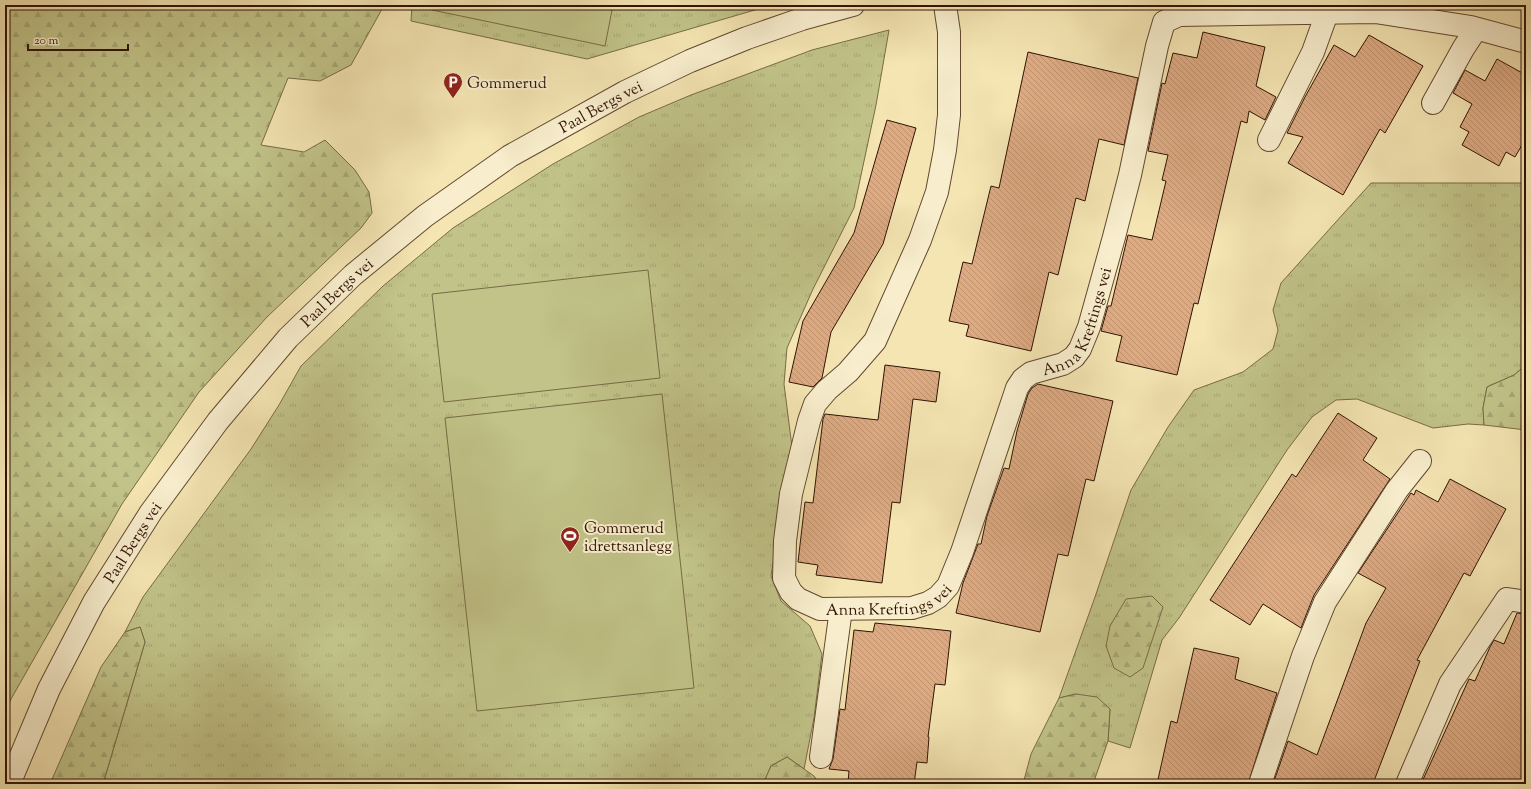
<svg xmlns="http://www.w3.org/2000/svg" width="1531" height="789" font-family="'Sorts Mill Goudy',serif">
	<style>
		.grass { fill: url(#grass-tufts); stroke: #796b46 }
		.forest { fill: url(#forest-firs); stroke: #796b46 }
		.pitch { fill: #c1c388; stroke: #796b46 }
		.building { fill: url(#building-back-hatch); stroke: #311304 }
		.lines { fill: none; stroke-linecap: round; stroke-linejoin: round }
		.minor-casing { stroke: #624830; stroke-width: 24 }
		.tertiary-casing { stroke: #624830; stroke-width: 24 }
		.minor { stroke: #f8eecd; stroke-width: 22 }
		.tertiary { stroke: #f8eecd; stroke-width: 22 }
		.labels { text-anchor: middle; stroke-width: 4; stroke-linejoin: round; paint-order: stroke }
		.poi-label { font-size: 16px; fill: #311304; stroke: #f8eecd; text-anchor: start }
		.street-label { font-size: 16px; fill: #311304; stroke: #f8eecd }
	</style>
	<defs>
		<pattern id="grass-tufts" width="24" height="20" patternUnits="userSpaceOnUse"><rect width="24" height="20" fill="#c1c388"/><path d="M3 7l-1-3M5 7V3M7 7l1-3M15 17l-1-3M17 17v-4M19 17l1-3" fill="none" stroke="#a6a774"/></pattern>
		<pattern id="forest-firs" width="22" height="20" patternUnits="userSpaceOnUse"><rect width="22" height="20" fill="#c1c388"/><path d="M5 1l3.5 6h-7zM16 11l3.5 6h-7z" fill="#a6a774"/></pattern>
		<pattern id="building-back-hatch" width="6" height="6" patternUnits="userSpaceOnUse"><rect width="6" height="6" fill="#ddaa82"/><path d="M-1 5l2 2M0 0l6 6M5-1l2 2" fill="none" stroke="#be916f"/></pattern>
	</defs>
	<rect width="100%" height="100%" fill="#f4e5b2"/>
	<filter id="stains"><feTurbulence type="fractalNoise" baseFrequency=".005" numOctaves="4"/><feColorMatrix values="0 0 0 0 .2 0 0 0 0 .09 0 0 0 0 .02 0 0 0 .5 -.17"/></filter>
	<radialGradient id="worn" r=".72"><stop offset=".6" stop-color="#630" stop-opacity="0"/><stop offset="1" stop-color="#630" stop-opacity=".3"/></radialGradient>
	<g class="grass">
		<path d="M412,5H772L587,59L411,21Z"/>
		<path d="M889,30L876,105L854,208L813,289L787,348L784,384L792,447L771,576L781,601L810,626L822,654L814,718L804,769L787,757L771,766L763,784H103L145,642L140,627L125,632L143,597L251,449L279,405L301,366L383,286L453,228L553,164L639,117L691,95L812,50Z"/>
		<path d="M1371,183H1526V365L1514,375L1487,387L1483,408L1484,425L1468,424L1433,428L1357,399L1336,400L1312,417L1287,450L1179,618L1162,640L1130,748L1108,741L1110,709L1076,694L1059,698L1095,597L1131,490L1168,427L1194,390L1243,372L1273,349L1278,330L1273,310L1281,283Z"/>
	</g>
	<g class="forest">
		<path d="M5,5H386L382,9L351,65L320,81L288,78L261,145L304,152L325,140L355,170L369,192L372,213L361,228L267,317L199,392L122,504L11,699L5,713Z"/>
		<path d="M1526,365V430L1484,425L1483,408L1487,387L1514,375Z"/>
		<path d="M1152,596L1163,607L1143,668L1130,677L1114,668L1106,646L1110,626L1126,599Z"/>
		<path d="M140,627L145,642L103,784H50L101,667L125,632Z"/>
		<path d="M1076,694L1097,697L1110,709L1108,741L1093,784H1023L1031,754L1059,698Z"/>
		<path d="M787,757L814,776L820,784H763L771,766Z"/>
	</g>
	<g class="pitch">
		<path d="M433,5H613L605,46L432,10Z"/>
		<path d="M648,270L660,378L444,402L432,294Z"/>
		<path d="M662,394L694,688L477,711L445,418Z"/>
	</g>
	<g class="building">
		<path d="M1203,32L1265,47L1256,86L1276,97L1265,120L1249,111L1247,123L1241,121L1198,304L1194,303L1177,375L1116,361L1122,336L1101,331L1108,306H1111L1128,235L1152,240L1166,181L1162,180L1168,155L1148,151L1162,83L1165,84L1173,53L1197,58Z"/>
		<path d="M1369,35L1423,66L1385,133L1380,129L1343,195L1288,163L1303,137L1287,133L1305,97L1334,45L1355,57Z"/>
		<path d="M1028,52L1138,78L1124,145L1099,139L1085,201L1076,198L1058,275L1049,272L1031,351L966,336L969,325L949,321L963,262L972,264L991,186L999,188Z"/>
		<path d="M1497,59L1526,75V138L1515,157L1506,152L1499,166L1462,145L1469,132L1460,127L1472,104L1453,93L1465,70L1485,81Z"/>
		<path d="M887,120L916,128L883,244L831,332L822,378L813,387L789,382L803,321L854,233Z"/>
		<path d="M885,365L940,372L936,402L913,399L900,503L892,502L882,583L816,575L818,565L798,562L805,502L813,503L823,419L825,414L878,420Z"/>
		<path d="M1038,384L1113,401L1094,481L1086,479L1068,556L1058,554L1040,632L956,613L963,583L978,544H981L987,516L1004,468L1009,469L1017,431L1028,394L1032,388Z"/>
		<path d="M1338,413L1377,438L1363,460L1390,479L1314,595L1301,628L1263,604L1250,625L1210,600L1292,474L1296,477Z"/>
		<path d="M1450,479L1506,509L1470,576L1464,573L1417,660L1420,661L1374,781L1380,784H1273L1288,741L1317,755L1366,623L1386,588L1358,573L1411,493L1414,495L1416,490L1438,502Z"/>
		<path d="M1517,613L1526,614V784H1421L1469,679L1475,681L1490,647L1494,640L1504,644Z"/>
		<path d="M875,623L951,631L945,685L935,684L928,737H929L927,763L917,762L914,784H866L848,782L849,771L829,769L833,759L840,709L845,710L854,630L873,632Z"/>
		<path d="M1194,648L1239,658L1235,679L1277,693L1248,784H1157L1171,721L1177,723Z"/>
	</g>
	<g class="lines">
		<defs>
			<g id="minor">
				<path id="s1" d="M945,5L949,32V115L945,150L937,192L920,240L875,341L848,372L827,390L815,404L809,421L791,494L785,541L784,578L791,592L798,599L820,609L912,608L928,603L938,597L948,586L962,552L1017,388L1023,379L1031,373L1063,364L1074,357L1080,349L1089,327L1114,237L1130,175L1157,46L1164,22L1179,15L1375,12L1471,27L1526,42"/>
				<path d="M1433,103L1463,49L1476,29"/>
				<path d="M1269,140L1313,52L1327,13"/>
				<path d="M821,757L841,609"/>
				<path d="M1260,784L1303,656L1325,602L1397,490L1420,461"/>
				<path d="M1407,784L1450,684L1507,599L1526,602"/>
			</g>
			<g id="tertiary">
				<path id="s2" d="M9,784L49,689L94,602L151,512L218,421L288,338L353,275L425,216L510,156L625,92L690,61L747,38L802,19L853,5"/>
			</g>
		</defs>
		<use href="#minor" class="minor-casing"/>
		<use href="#tertiary" class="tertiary-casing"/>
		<use href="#minor" class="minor"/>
		<use href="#tertiary" class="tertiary"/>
	</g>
	<defs>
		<symbol id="parking-pin" viewBox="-11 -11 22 30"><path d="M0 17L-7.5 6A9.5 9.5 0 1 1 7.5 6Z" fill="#8f2418" stroke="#f8eecd"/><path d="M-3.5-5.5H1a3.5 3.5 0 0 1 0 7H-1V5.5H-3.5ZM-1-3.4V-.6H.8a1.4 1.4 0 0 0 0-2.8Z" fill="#fff"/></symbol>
		<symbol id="stadium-pin" viewBox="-11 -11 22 30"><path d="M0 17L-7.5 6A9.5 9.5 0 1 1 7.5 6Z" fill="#8f2418" stroke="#f8eecd"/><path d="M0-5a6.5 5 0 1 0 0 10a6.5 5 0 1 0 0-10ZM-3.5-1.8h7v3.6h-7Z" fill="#fff"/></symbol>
	</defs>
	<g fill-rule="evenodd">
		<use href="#parking-pin" x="442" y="71" width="22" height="30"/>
		<use href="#stadium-pin" x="559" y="525" width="22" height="30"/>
	</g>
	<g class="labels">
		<g class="poi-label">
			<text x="467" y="88">Gommerud</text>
			<text x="584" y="533">Gommerud<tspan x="584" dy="18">idrettsanlegg</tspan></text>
		</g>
		<g class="street-label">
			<text dy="6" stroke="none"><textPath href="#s2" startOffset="920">Paal Bergs vei</textPath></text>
			<text dy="6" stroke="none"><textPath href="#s2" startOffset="596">Paal Bergs vei</textPath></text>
			<text dy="6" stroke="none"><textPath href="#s1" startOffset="1107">Anna Kreftings vei</textPath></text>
			<text dy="6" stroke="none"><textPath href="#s2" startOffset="272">Paal Bergs vei</textPath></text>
			<text dy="6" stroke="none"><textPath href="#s1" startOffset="735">Anna Kreftings vei</textPath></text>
		</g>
	</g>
	<rect width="1531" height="789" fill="none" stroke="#f4e5b2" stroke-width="20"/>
	<rect x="6" y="6" width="1519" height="777" fill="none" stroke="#311304" stroke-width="2"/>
	<rect x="10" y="10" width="1511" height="769" fill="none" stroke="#311304"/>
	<path d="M28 44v6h100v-6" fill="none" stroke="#311304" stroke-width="2"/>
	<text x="34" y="44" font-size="12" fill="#311304" stroke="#f8eecd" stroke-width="3" paint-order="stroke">20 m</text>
	<rect width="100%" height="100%" filter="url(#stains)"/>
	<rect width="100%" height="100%" fill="url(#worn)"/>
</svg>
